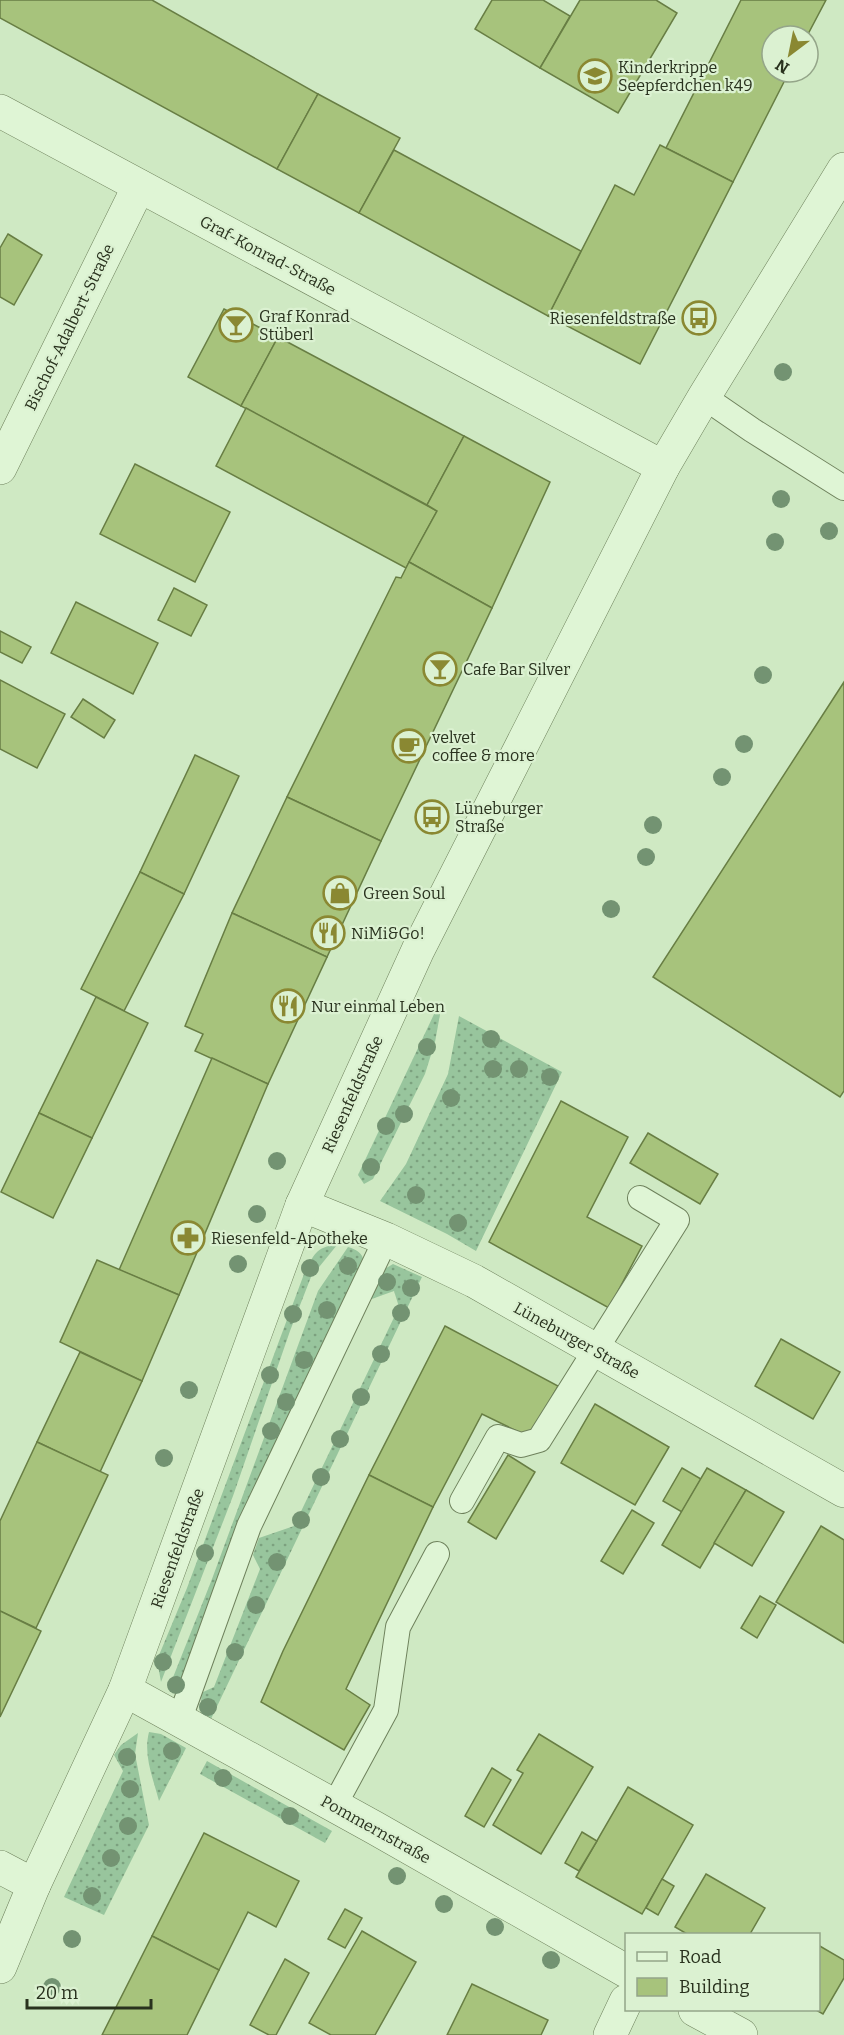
<svg xmlns="http://www.w3.org/2000/svg" width="844" height="2035" font-family="Bitter,serif">
	<style>
		.grass { fill: url(#grass-dots) }
		.building { fill: #a7c37c; stroke: #687e44; stroke-width: 1.5 }
		.lines { fill: none; stroke-linecap: round; stroke-linejoin: round }
		.lane-casing { stroke: #6e815c; stroke-width: 26 }
		.street-casing { stroke: #6e815c; stroke-width: 34 }
		.lane { stroke: #dff5d5; stroke-width: 24 }
		.street { stroke: #dff5d5; stroke-width: 33 }
		.tree { fill: #739372 }
		.labels { text-anchor: middle; stroke-width: 4.5; stroke-linejoin: round; paint-order: stroke }
		.poi-label { font-size: 16px; fill: #29321e; stroke: #dbf1d1; text-anchor: start }
		.street-label { font-size: 16px; fill: #29321e; stroke: #dbf1d1 }
	</style>
	<defs>
		<pattern id="grass-dots" width="8" height="8" patternUnits="userSpaceOnUse" patternTransform="scale(1.5)"><rect width="8" height="8" fill="#98c59d"/><path d="M2 2h.1M6 6h.1" fill="none" stroke="#7ca17f" stroke-width="1.8" stroke-linecap="round"/></pattern>
	</defs>
	<rect width="100%" height="100%" fill="#cfe9c3"/>
	<g class="grass">
		<path d="M441,1009L435,1042L425,1074L373,1179L364,1184L358,1175L436,1010Z"/>
		<path d="M459,1016L562,1072L476,1251L447,1234L380,1201L406,1164L448,1074Z"/>
		<path d="M337,1245L311,1277L290,1331L233,1496L161,1682L157,1660L187,1588L304,1274C313,1257 315,1246 337,1245Z"/>
		<path d="M348,1247C357,1250 362,1252 364,1262L181,1687L168,1690L212,1579L318,1291Z"/>
		<path d="M393,1264L422,1277L211,1719L202,1713L201,1693L214,1687L260,1569L253,1555L259,1538L294,1526L399,1307L394,1291L369,1300L383,1270Z"/>
		<path d="M149,1732L161,1734L186,1748L159,1801C153,1778 143,1755 149,1732Z"/>
		<path d="M138,1733L135,1754L149,1825L104,1915L64,1897L123,1771L114,1755L121,1745Z"/>
		<path d="M207,1761L332,1831L325,1843L200,1774Z"/>
	</g>
	<g class="building">
		<path d="M0,0H152L318,94L277,169L0,18Z"/>
		<path d="M492,0H543L570,16L540,68L475,29Z"/>
		<path d="M580,0H656L677,13L618,113L540,68Z"/>
		<path d="M741,0H826L807,36H772V72H789L733,182L666,148Z"/>
		<path d="M318,94L400,138L359,213L277,169Z"/>
		<path d="M660,145L733,182L640,364L548,316L615,185L634,195Z"/>
		<path d="M394,150L581,251L548,316L359,213Z"/>
		<path d="M8,234L42,255L14,305L0,297V248Z"/>
		<path d="M224,309L278,337L241,406L188,377Z"/>
		<path d="M278,337L464,436L427,505L241,406Z"/>
		<path d="M246,408L437,511L406,568L216,466Z"/>
		<path d="M464,436L550,482L492,608L409,562L437,511L427,505Z"/>
		<path d="M135,464L230,512L195,582L100,534Z"/>
		<path d="M409,562L492,608L381,841L287,797L396,577L401,578Z"/>
		<path d="M174,588L207,605L191,636L158,620Z"/>
		<path d="M76,602L158,643L133,694L51,653Z"/>
		<path d="M0,631L31,647L22,663L0,652Z"/>
		<path d="M0,680L65,714L37,768L0,749Z"/>
		<path d="M844,682V1091L840,1097L653,977Z"/>
		<path d="M83,699L115,720L104,738L71,717Z"/>
		<path d="M195,755L239,776L184,894L140,872Z"/>
		<path d="M287,797L381,841L327,957L232,913Z"/>
		<path d="M140,872L184,894L124,1011L81,989Z"/>
		<path d="M232,913L327,957L268,1084L195,1051L203,1034L185,1026Z"/>
		<path d="M96,997L148,1023L92,1138L39,1113Z"/>
		<path d="M212,1058L268,1084L179,1295L119,1270Z"/>
		<path d="M561,1101L628,1137L587,1217L642,1246L609,1308L489,1242Z"/>
		<path d="M39,1113L92,1138L53,1218L1,1192Z"/>
		<path d="M648,1133L718,1174L700,1204L630,1163Z"/>
		<path d="M97,1260L179,1295L142,1381L60,1342Z"/>
		<path d="M445,1326L558,1386L529,1437L482,1414L433,1507L369,1475Z"/>
		<path d="M781,1339L840,1372L813,1419L755,1386Z"/>
		<path d="M80,1352L142,1381L100,1472L37,1442Z"/>
		<path d="M595,1404L669,1447L635,1505L561,1463Z"/>
		<path d="M37,1442L108,1475L36,1628L0,1611V1521Z"/>
		<path d="M508,1455L535,1472L496,1539L468,1522Z"/>
		<path d="M682,1468L701,1479L682,1512L663,1501Z"/>
		<path d="M707,1468L746,1490L700,1568L662,1545Z"/>
		<path d="M369,1475L433,1507L346,1689L370,1705L344,1750L261,1702L283,1651Z"/>
		<path d="M746,1490L784,1512L752,1566L714,1543Z"/>
		<path d="M632,1510L654,1523L623,1574L601,1561Z"/>
		<path d="M821,1526L844,1540V1643L776,1602Z"/>
		<path d="M760,1596L776,1605L757,1638L741,1628Z"/>
		<path d="M0,1611L41,1631L0,1717Z"/>
		<path d="M539,1734L593,1767L541,1854L493,1825L523,1773L517,1770Z"/>
		<path d="M492,1768L511,1780L484,1827L465,1816Z"/>
		<path d="M628,1787L693,1825L642,1914L576,1877Z"/>
		<path d="M582,1832L597,1841L579,1871L565,1863Z"/>
		<path d="M204,1833L299,1881L276,1927L248,1912L219,1970L152,1936Z"/>
		<path d="M706,1874L765,1908L750,1934H687L675,1927Z"/>
		<path d="M662,1879L674,1886L658,1915L646,1908Z"/>
		<path d="M345,1909L362,1918L345,1948L328,1939Z"/>
		<path d="M362,1931L416,1962L375,2035H331L309,2023Z"/>
		<path d="M152,1936L219,1970L187,2035H102Z"/>
		<path d="M818,1945L844,1960V1978L823,2014L816,2010H818Z"/>
		<path d="M285,1959L309,1973L276,2035H269L250,2025Z"/>
		<path d="M472,1984L548,2020L541,2035H447Z"/>
	</g>
	<g class="lines">
		<defs>
			<g id="lane">
				<path d="M704,397L752,430L844,488"/>
				<path d="M462,1501L498,1437L521,1445L539,1440L677,1220L640,1198"/>
				<path d="M179,1721L249,1526L386,1239"/>
				<path d="M334,1806L386,1710L398,1627L437,1554"/>
			</g>
			<g id="street">
				<path d="M0,111L663,467"/>
				<path d="M0,468L139,186"/>
				<path d="M302,1205L386,1239L474,1281L844,1491"/>
				<path d="M125,1690L375,1828L626,1971"/>
				<path d="M0,1867L34,1885"/>
				<path d="M0,1967L34,1885L125,1690L302,1205L418,950L663,467L704,397L844,169"/>
				<path d="M695,2010L741,2035"/>
				<path d="M610,2035L626,2001"/>
			</g>
		</defs>
		<use href="#lane" class="lane-casing"/>
		<use href="#street" class="street-casing"/>
		<use href="#lane" class="lane"/>
		<use href="#street" class="street"/>
	</g>
	<g class="tree">
		<circle cx="783" cy="372" r="9"/>
		<circle cx="781" cy="499" r="9"/>
		<circle cx="829" cy="531" r="9"/>
		<circle cx="775" cy="542" r="9"/>
		<circle cx="763" cy="675" r="9"/>
		<circle cx="744" cy="744" r="9"/>
		<circle cx="722" cy="777" r="9"/>
		<circle cx="653" cy="825" r="9"/>
		<circle cx="646" cy="857" r="9"/>
		<circle cx="611" cy="909" r="9"/>
		<circle cx="491" cy="1039" r="9"/>
		<circle cx="427" cy="1047" r="9"/>
		<circle cx="493" cy="1069" r="9"/>
		<circle cx="519" cy="1069" r="9"/>
		<circle cx="550" cy="1077" r="9"/>
		<circle cx="451" cy="1098" r="9"/>
		<circle cx="404" cy="1114" r="9"/>
		<circle cx="386" cy="1126" r="9"/>
		<circle cx="277" cy="1161" r="9"/>
		<circle cx="371" cy="1167" r="9"/>
		<circle cx="416" cy="1195" r="9"/>
		<circle cx="257" cy="1214" r="9"/>
		<circle cx="458" cy="1223" r="9"/>
		<circle cx="238" cy="1264" r="9"/>
		<circle cx="348" cy="1266" r="9"/>
		<circle cx="310" cy="1268" r="9"/>
		<circle cx="387" cy="1282" r="9"/>
		<circle cx="411" cy="1288" r="9"/>
		<circle cx="327" cy="1310" r="9"/>
		<circle cx="401" cy="1313" r="9"/>
		<circle cx="293" cy="1314" r="9"/>
		<circle cx="381" cy="1354" r="9"/>
		<circle cx="304" cy="1360" r="9"/>
		<circle cx="270" cy="1375" r="9"/>
		<circle cx="189" cy="1390" r="9"/>
		<circle cx="361" cy="1397" r="9"/>
		<circle cx="286" cy="1402" r="9"/>
		<circle cx="271" cy="1431" r="9"/>
		<circle cx="340" cy="1439" r="9"/>
		<circle cx="164" cy="1458" r="9"/>
		<circle cx="321" cy="1477" r="9"/>
		<circle cx="301" cy="1520" r="9"/>
		<circle cx="205" cy="1553" r="9"/>
		<circle cx="277" cy="1562" r="9"/>
		<circle cx="256" cy="1605" r="9"/>
		<circle cx="235" cy="1652" r="9"/>
		<circle cx="163" cy="1662" r="9"/>
		<circle cx="176" cy="1685" r="9"/>
		<circle cx="208" cy="1707" r="9"/>
		<circle cx="172" cy="1751" r="9"/>
		<circle cx="127" cy="1757" r="9"/>
		<circle cx="223" cy="1778" r="9"/>
		<circle cx="130" cy="1789" r="9"/>
		<circle cx="290" cy="1816" r="9"/>
		<circle cx="128" cy="1826" r="9"/>
		<circle cx="111" cy="1858" r="9"/>
		<circle cx="397" cy="1876" r="9"/>
		<circle cx="92" cy="1896" r="9"/>
		<circle cx="444" cy="1904" r="9"/>
		<circle cx="495" cy="1927" r="9"/>
		<circle cx="72" cy="1939" r="9"/>
		<circle cx="551" cy="1960" r="9"/>
		<circle cx="52" cy="1987" r="9"/>
	</g>
	<defs>
		<symbol id="school-ring" viewBox="-11 -11 22 22"><circle r="9.5" fill="#dbf1d1" stroke="#8a8832" stroke-width="1.5"/><path d="M0-5L7-2L0 1L-7-2ZM-4 1L0 2.5L4 1V4Q0 6-4 4Z" fill="#8a8832"/></symbol>
		<symbol id="bus-ring" viewBox="-11 -11 22 22"><circle r="9.5" fill="#dbf1d1" stroke="#8a8832" stroke-width="1.5"/><path d="M-5-6H5V4H4V6H2V4H-2V6H-4V4H-5ZM-3.5-4V0h7V-4ZM-3.5 1.2v1.5H-2V1.2ZM2 1.2v1.5H3.5V1.2Z" fill="#8a8832"/></symbol>
		<symbol id="bar-ring" viewBox="-11 -11 22 22"><circle r="9.5" fill="#dbf1d1" stroke="#8a8832" stroke-width="1.5"/><path d="M-6-5H6L.8 .8V4.5H3.5V6h-7V4.5H-.8V.8Z" fill="#8a8832"/></symbol>
		<symbol id="cafe-ring" viewBox="-11 -11 22 22"><circle r="9.5" fill="#dbf1d1" stroke="#8a8832" stroke-width="1.5"/><path d="M-5.5-4.5H6V0H3Q3 3.5 0 3.5H-2.5Q-5.5 3.5-5.5 0ZM3-3.2v2h1.7v-2ZM-6 4.5H4V6H-6Z" fill="#8a8832"/></symbol>
		<symbol id="shop-ring" viewBox="-11 -11 22 22"><circle r="9.5" fill="#dbf1d1" stroke="#8a8832" stroke-width="1.5"/><path d="M-5-2.5h2.3a2.7 3.5 0 0 1 5.4 0H5L5.5 6h-11ZM-1.5-2.5h3a1.5 2.3 0 0 0-3 0Z" fill="#8a8832"/></symbol>
		<symbol id="restaurant-ring" viewBox="-11 -11 22 22"><circle r="9.5" fill="#dbf1d1" stroke="#8a8832" stroke-width="1.5"/><path d="M-5-6h1v4h1v-4h1v4h1v-4h1v5L-1.5 .5V6h-2V.5L-5-1ZM5-6V6H3V1.5H1.5Q1.5-4 5-6Z" fill="#8a8832"/></symbol>
		<symbol id="pharmacy-ring" viewBox="-11 -11 22 22"><circle r="9.5" fill="#dbf1d1" stroke="#8a8832" stroke-width="1.5"/><path d="M-2-6h4v4h4v4h-4v4h-4v-4h-4v-4h4Z" fill="#8a8832"/></symbol>
	</defs>
	<g fill-rule="evenodd">
		<use href="#school-ring" x="576" y="57" width="38" height="38"/>
		<use href="#bus-ring" x="680" y="299" width="38" height="38"/>
		<use href="#bar-ring" x="217" y="306" width="38" height="38"/>
		<use href="#bar-ring" x="421" y="650" width="38" height="38"/>
		<use href="#cafe-ring" x="390" y="727" width="38" height="38"/>
		<use href="#bus-ring" x="413" y="798" width="38" height="38"/>
		<use href="#shop-ring" x="321" y="874" width="38" height="38"/>
		<use href="#restaurant-ring" x="309" y="914" width="38" height="38"/>
		<use href="#restaurant-ring" x="269" y="987" width="38" height="38"/>
		<use href="#pharmacy-ring" x="169" y="1219" width="38" height="38"/>
	</g>
	<g class="labels">
		<g class="poi-label">
			<text x="618" y="73">Kinderkrippe<tspan x="618" dy="18">Seepferdchen k49</tspan></text>
			<text x="259" y="322">Graf Konrad<tspan x="259" dy="18">Stüberl</tspan></text>
			<text x="676" y="324" text-anchor="end">Riesenfeldstraße</text>
			<text x="463" y="675">Cafe Bar Silver</text>
			<text x="432" y="743">velvet<tspan x="432" dy="18">coffee &amp; more</tspan></text>
			<text x="455" y="814">Lüneburger<tspan x="455" dy="18">Straße</tspan></text>
			<text x="363" y="899">Green Soul</text>
			<text x="351" y="939">NiMi&amp;Go!</text>
			<text x="311" y="1012">Nur einmal Leben</text>
			<text x="211" y="1244">Riesenfeld-Apotheke</text>
		</g>
		<g class="street-label">
			<text transform="translate(268 255) rotate(28)" y="6">Graf-Konrad-Straße</text>
			<text transform="translate(69 327) rotate(-64)" y="6">Bischof-Adalbert-Straße</text>
			<text transform="translate(352 1094) rotate(-66)" y="6">Riesenfeldstraße</text>
			<text transform="translate(577 1340) rotate(29)" y="6">Lüneburger Straße</text>
			<text transform="translate(177 1548) rotate(-70)" y="6">Riesenfeldstraße</text>
			<text transform="translate(376 1829) rotate(29)" y="6">Pommernstraße</text>
		</g>
	</g>
	<rect x="625" y="1933" width="195" height="78" fill="#dbf1d1" stroke="#94a589" stroke-width="1.5"/>
	<rect x="637" y="1952" width="30" height="9" fill="#dff5d5" stroke="#94a589" stroke-width="1.5"/>
	<text x="679" y="1963" font-size="18" fill="#29321e">Road</text>
	<rect x="637" y="1978" width="30" height="18" fill="#a7c37c" stroke="#94a589" stroke-width="1.5"/>
	<text x="679" y="1993" font-size="18" fill="#29321e">Building</text>
	<g transform="translate(790 54) rotate(212)"><circle r="28" fill="#dbf1d1" stroke="#94a589" stroke-width="1.5"/>
	<path d="M0-4.5L10 22L0 15L-10 22Z" fill="#8a8832"/>
	<text y="-9" font-size="16" font-weight="bold" text-anchor="middle" fill="#29321e">N</text>
	</g>
	<path d="M27 1999v9h124v-9" fill="none" stroke="#29321e" stroke-width="3"/>
	<text x="36" y="1999" font-size="18" fill="#29321e" stroke="#dbf1d1" stroke-width="4.5" paint-order="stroke">20 m</text>
</svg>
